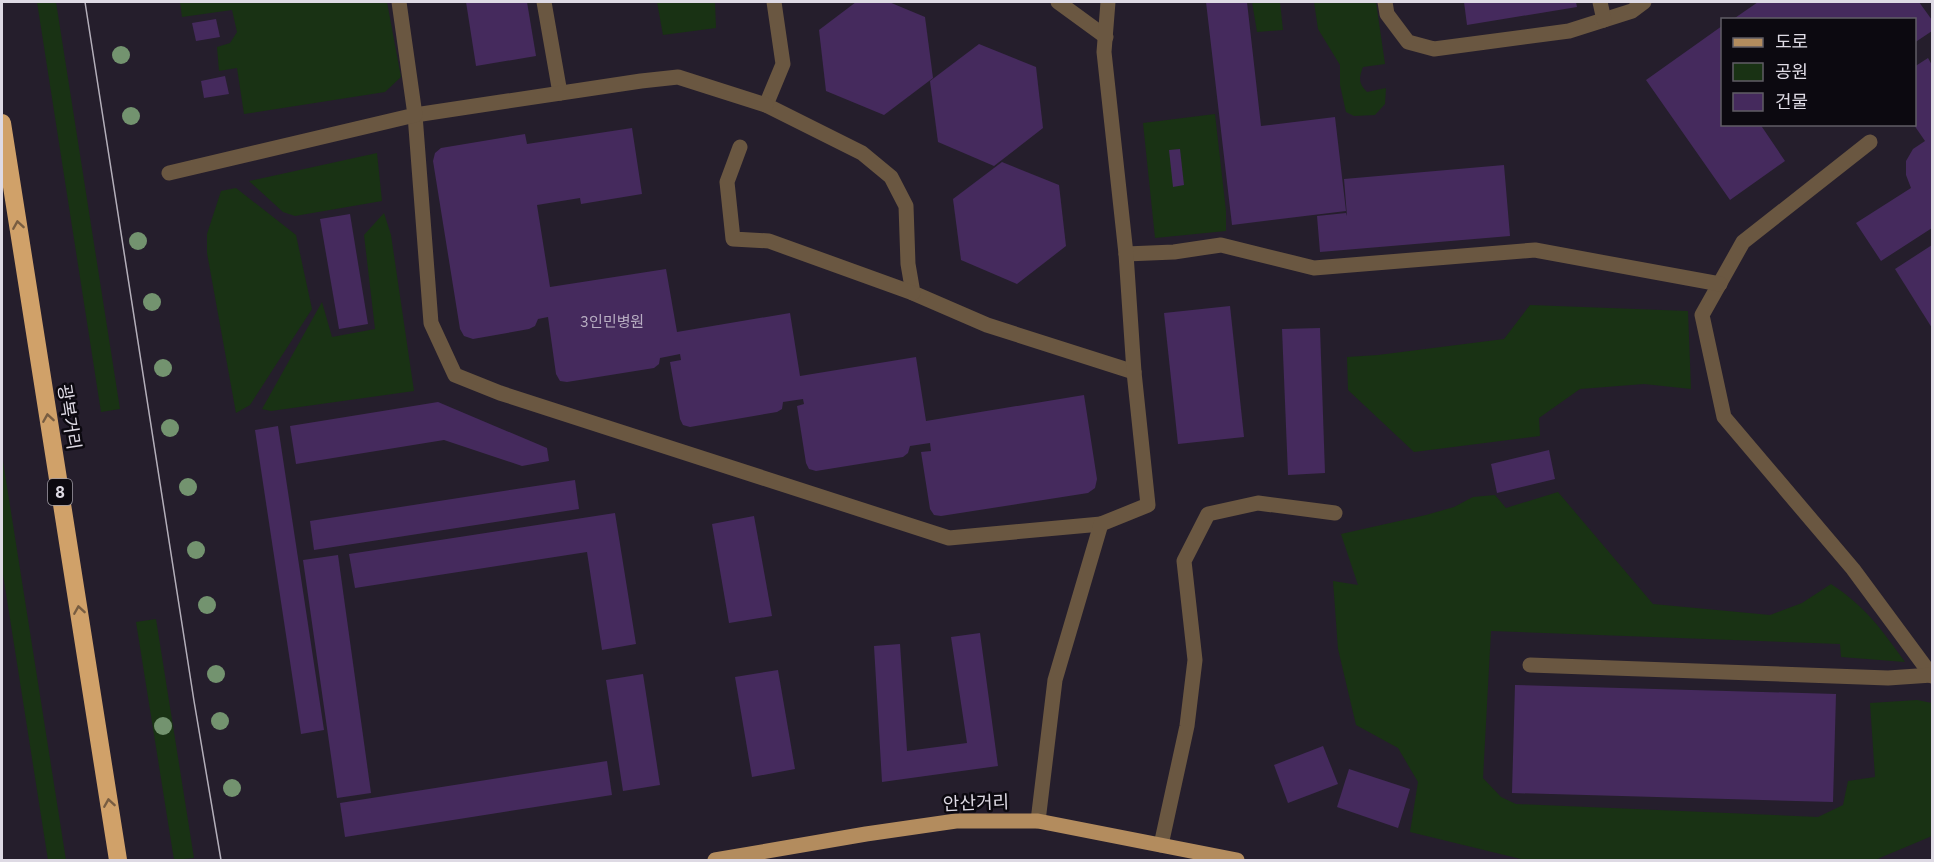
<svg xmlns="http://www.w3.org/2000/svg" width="1934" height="862" font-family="'IBM Plex Sans','Noto Sans KR',sans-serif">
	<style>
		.green { fill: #193214 }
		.building { fill: #452a5d }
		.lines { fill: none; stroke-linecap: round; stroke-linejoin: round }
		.minor { stroke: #6a5741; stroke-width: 15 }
		.major { stroke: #b38c5e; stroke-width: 15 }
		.highway { stroke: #d0a169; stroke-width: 18 }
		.tram { stroke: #b4afba; stroke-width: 1.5 }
		.tree { fill: #73936f }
		.oneway { stroke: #785d41 }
		.labels { text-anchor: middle; stroke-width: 5; stroke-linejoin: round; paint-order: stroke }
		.number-label { font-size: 15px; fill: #b8aec2 }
		.shield { fill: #0c0910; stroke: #9f9ba4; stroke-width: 1.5 }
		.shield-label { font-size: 16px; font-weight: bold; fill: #dedae4 }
		.street-label { font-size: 18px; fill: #dedae4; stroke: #0c0910 }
	</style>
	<rect width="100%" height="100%" fill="#251e2c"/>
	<g class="green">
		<path d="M37,2H56L120,409L101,412Z"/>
		<path d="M180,2H387L401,77L385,92L244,114L237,68L219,71L217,47L230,43L237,32L232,10L182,17Z"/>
		<path d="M657,2H715L716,28L663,35Z"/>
		<path d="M1252,2H1280L1283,30L1257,32Z"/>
		<path d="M1314,2H1376L1385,64L1363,67C1359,78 1358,83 1367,92L1386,88L1385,104L1375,115L1354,116L1346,112L1340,85V65L1318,29Z"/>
		<path d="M1215,114L1226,211V231L1155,238L1143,123Z"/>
		<path d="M377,153L382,201L295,216L283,212L249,181Z"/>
		<path d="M236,188L296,235L312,309L250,405L236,413L207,253V234L221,191Z"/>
		<path d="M384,213L391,235L414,391L271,411L262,409L322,302L332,337L375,329L364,235Z"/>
		<path d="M1530,305L1688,311L1691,389L1644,384L1580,389L1539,418L1540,436L1414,452L1348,390L1347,357L1378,355L1504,339Z"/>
		<path d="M2,455L66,860H48L2,568Z"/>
		<path d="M1558,492L1653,604L1770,615L1802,603L1831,584C1865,606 1882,630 1905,662L1841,657L1840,644L1491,631L1483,778L1501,797L1516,804L1818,817L1843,805L1848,781L1875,777L1870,703L1917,700L1932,703V836L1875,860H1525L1410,832L1418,782L1398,748L1356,725L1338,649L1333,581L1358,585L1341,534L1426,515L1454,507L1473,497L1495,495L1506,508Z"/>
		<path d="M156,619L194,858L174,860L136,622Z"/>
	</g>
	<g class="building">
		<path d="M466,2H527L536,56L476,66Z"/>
		<path d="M856,2H889L925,17L933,78L884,115L826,91L819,30Z"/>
		<path d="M1206,2H1247L1261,126L1335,117L1346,211L1232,225Z"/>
		<path d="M1464,2H1576L1577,7L1467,25Z"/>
		<path d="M1758,2H1919L1932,20V31L1914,43V20H1732Z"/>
		<path d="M216,19L220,37L196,41L192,23Z"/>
		<path d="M1722,26V124H1760L1785,161L1730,200L1646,80Z"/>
		<path d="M979,44L1036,67L1043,128L994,166L938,142L930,81Z"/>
		<path d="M1928,58L1932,65V228L1881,261L1856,223L1911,188L1906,175V161L1913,149L1925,141L1914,125V67Z"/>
		<path d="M225,76L229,94L204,98L201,81Z"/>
		<path d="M632,128L642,194L581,204L580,198L537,205L550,287L666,269L677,332L790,313L800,376L916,357L926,421L1084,395L1097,479L1095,488L1088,493L941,516L934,515L930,509L921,452L931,451L930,443L910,446L908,453L903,457L816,471L809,469L806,463L797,406L804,404L803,399L783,402L782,409L777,412L690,427L683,425L680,419L670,362L681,360L680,354L660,358L659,364L654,368L567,382L560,381L556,374L548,317L538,319L535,326L529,329L473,339L464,336L460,329L433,161L435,153L441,148L525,134L527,144Z"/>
		<path d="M1180,149L1184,185L1173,187L1169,150Z"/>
		<path d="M1002,162L1059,185L1066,246L1017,284L961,260L953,199Z"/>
		<path d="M1504,165L1510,236L1320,252L1317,216L1346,213L1347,216L1344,179Z"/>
		<path d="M350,214L368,324L339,329L320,219Z"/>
		<path d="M1932,245V328L1895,269Z"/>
		<path d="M1230,306L1244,437L1178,444L1164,313Z"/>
		<path d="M1320,328L1325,473L1288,475L1282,329Z"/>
		<path d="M438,402L547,448L549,461L522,466L444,440L296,464L290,426Z"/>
		<path d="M278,426L324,730L301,734L255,430Z"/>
		<path d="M1549,450L1555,479L1497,493L1491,464Z"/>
		<path d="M575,480L579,509L314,550L310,521Z"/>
		<path d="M615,513L636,644L602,650L587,552L355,588L349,554Z"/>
		<path d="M754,516L772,616L729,623L712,524Z"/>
		<path d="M338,555L371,793L337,798L303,560Z"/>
		<path d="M980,633L998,766L882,782L874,646L900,644L907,751L967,743L951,637Z"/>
		<path d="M778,670L795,769L752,777L735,677Z"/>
		<path d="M643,674L660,785L623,791L606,680Z"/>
		<path d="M1515,685L1836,694L1833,802L1512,793Z"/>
		<path d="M1323,746L1338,784L1288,803L1274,765Z"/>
		<path d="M607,761L612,795L345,837L340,803Z"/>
		<path d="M1349,769L1410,789L1398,828L1337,807Z"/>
	</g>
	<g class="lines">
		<g class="minor">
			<path d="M544,2L560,93"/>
			<path d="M774,2L783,64L766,105L862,153L891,177L906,206L908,264L913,293L987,325L1134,372"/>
			<path d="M1058,2L1106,37"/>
			<path d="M1385,2L1387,14L1408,42L1434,49L1569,31L1632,11L1644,2"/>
			<path d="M1600,2L1604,20"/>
			<path d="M766,105L678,77L641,81L415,115L431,323L455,375L500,393L949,538L1101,524"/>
			<path d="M1870,142L1743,242L1702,315L1724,417L1853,569L1932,676"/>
			<path d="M740,147L727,182L733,239L769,241L913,293"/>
			<path d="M169,173L415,115L399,2"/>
			<path d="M1126,254L1174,252L1221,245L1314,268L1535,250L1720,284"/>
			<path d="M1530,665L1888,678L1932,675"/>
			<path d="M1038,821L1055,680L1101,524L1148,505L1134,372L1126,254L1104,52L1108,2"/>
			<path d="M1161,845L1187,726L1195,660L1184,561L1208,514L1258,503L1335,513"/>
		</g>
		<path class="major" d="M715,860L866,834L956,821H1038L1237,860"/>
		<path class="highway" d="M2,123L118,860"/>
		<path class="tram" d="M85,2L194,701L221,860"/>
	</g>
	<g class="tree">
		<circle cx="121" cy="55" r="9"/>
		<circle cx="131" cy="116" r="9"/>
		<circle cx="138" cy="241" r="9"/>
		<circle cx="152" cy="302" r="9"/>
		<circle cx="163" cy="368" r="9"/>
		<circle cx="170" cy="428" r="9"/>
		<circle cx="188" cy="487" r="9"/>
		<circle cx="196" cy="550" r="9"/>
		<circle cx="207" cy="605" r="9"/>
		<circle cx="216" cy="674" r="9"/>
		<circle cx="220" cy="721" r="9"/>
		<circle cx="163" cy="726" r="9"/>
		<circle cx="232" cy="788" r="9"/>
	</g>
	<defs><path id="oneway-chevron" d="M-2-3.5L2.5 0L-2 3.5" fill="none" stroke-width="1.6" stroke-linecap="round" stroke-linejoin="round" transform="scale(1.5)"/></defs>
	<g class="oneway">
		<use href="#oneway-chevron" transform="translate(18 225) rotate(-99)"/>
		<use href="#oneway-chevron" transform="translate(48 418) rotate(-99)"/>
		<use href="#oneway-chevron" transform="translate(79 610) rotate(-99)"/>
		<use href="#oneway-chevron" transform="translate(109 803) rotate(-99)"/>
	</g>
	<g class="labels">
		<g class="number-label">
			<text x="612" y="327">3인민병원</text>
		</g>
		<rect class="shield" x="48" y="479" width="24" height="26" rx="4.5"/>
		<g class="shield-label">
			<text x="60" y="498">8</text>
		</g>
		<g class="street-label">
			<text transform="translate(69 417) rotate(81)" y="6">광복거리</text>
			<text transform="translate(976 803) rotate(-2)" y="6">안산거리</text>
		</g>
	</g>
	<rect width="1934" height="862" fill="none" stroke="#dedae4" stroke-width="6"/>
	<rect x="1721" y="18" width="195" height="108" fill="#0c0910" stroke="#605d65" stroke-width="1.5"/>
	<rect x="1733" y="38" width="30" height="9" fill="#b38c5e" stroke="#605d65" stroke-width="1.5"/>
	<text x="1775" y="48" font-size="18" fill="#dedae4">도로</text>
	<rect x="1733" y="63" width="30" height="18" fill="#193214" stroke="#605d65" stroke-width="1.5"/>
	<text x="1775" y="78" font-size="18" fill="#dedae4">공원</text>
	<rect x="1733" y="93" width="30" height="18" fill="#452a5d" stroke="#605d65" stroke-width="1.5"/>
	<text x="1775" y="108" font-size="18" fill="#dedae4">건물</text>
</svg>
